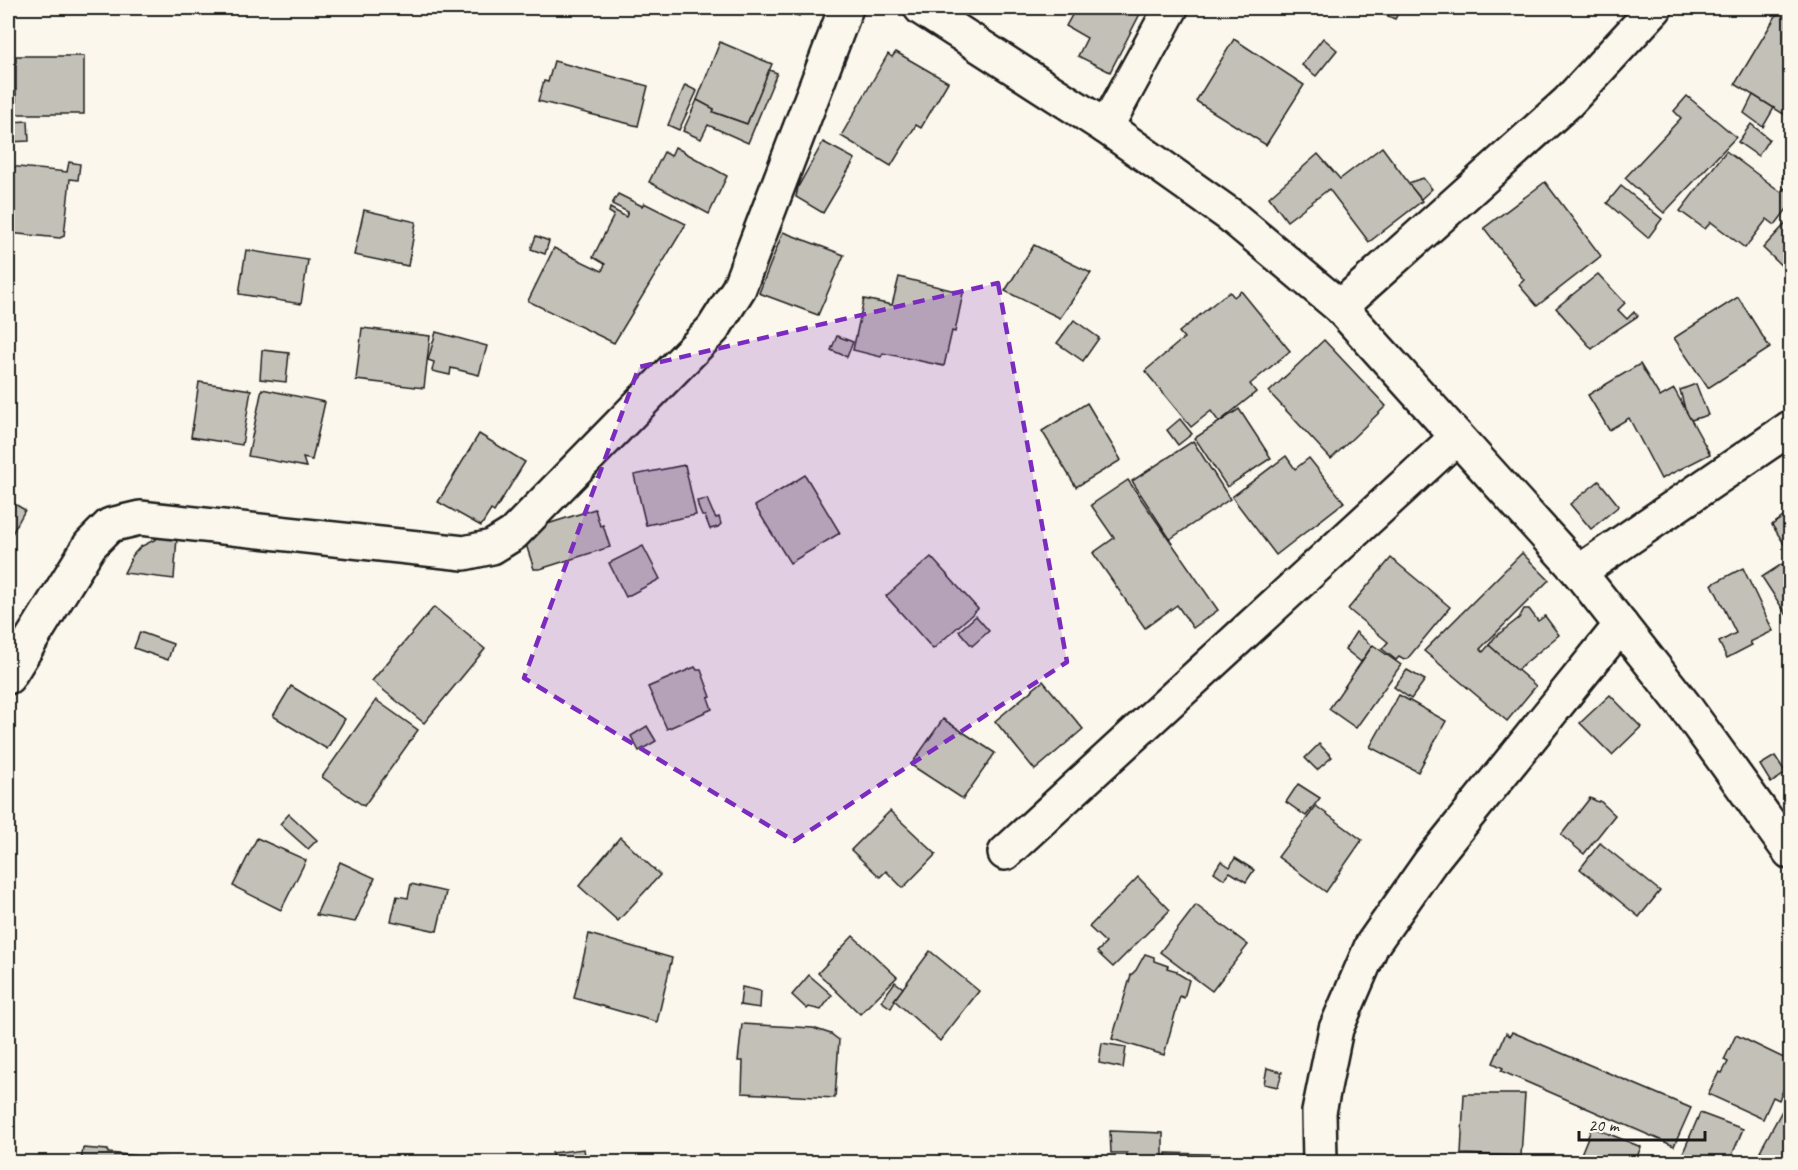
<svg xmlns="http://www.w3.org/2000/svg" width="1798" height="1170" font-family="Caveat,sans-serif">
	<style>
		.building { fill: #c3c0b8; stroke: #1c1c1c; stroke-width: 1.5 }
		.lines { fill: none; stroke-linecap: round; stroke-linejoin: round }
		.minor-casing { stroke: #1c1c1c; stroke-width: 38 }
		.minor { stroke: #fbf7ec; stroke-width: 33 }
		.marked { fill: #7b2cbf; fill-opacity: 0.2; stroke: #7b2cbf; stroke-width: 4.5; stroke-dasharray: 12 8; stroke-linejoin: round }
	</style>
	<rect width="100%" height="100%" fill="#fbf7ec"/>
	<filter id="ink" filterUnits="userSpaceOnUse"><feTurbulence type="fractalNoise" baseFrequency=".0167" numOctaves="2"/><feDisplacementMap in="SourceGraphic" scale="12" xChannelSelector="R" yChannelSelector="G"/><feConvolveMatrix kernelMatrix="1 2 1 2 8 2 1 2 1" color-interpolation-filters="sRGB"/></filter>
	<g filter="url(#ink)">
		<g class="building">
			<path d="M783,8H801L799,16L782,10Z"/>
			<path d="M1076,8H1143L1110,72L1078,56L1087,38L1066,26Z"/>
			<path d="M1370,8H1401L1395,19Z"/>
			<path d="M1780,9L1790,15V118L1735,84Z"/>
			<path d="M1323,38L1337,50L1316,76L1302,65Z"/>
			<path d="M1234,39L1304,85L1266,145L1196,101Z"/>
			<path d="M720,42L772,64L747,124L713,112L714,109L697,100Z"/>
			<path d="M896,52L948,82L921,128L916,125L891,166L841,136L888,54L892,57Z"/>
			<rect x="16" y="56" width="68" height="58"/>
			<path d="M554,61L648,86L638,126L538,101L544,81L548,82Z"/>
			<path d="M769,70L777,73L748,143L708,125L701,139L683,131L697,100L714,109L713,112L747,124Z"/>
			<path d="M685,85L697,91L679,130L668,125Z"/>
			<path d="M1753,95L1774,108L1763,127L1744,113Z"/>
			<path d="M1687,96L1736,137L1664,213L1625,178L1681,118L1674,111Z"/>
			<path d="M28,121L29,141L8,142L9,130H11L10,122Z"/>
			<path d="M1751,124L1769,139L1758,156L1738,142Z"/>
			<path d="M823,142L855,159L823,213L796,197L798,187Z"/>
			<path d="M675,147L727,176L709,214L649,182L664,152L671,156Z"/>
			<path d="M1382,147L1422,201L1369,242L1329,189L1287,221L1269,197L1318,154L1340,179Z"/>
			<path d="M1726,151L1781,192L1784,188L1790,193V205L1775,225L1767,219L1745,248L1711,222L1705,229L1680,211Z"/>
			<path d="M69,162L80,164L78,180L70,179L64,236L60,238L8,233L9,166L67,172Z"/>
			<path d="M1790,170V187L1782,178Z"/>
			<path d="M1423,178L1432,189L1421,199L1408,183Z"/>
			<path d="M1545,182L1601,256L1537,306L1519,285L1524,280L1484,228Z"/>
			<path d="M1621,186L1662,219L1648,238L1607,203Z"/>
			<path d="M618,194L642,206L644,203L686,224L614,343L528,301L554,248L602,271L605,264L593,257L614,215L609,212L610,208L626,217L628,212L612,204Z"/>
			<path d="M364,210L416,222L408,266L354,255Z"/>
			<path d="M1790,219V274L1763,248Z"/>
			<path d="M783,232L844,255L818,315L759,293Z"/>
			<path d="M536,236L549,241L545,254L531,249Z"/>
			<path d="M1034,245L1091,273L1060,318L1005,291Z"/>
			<path d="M246,250L308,260L301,304L239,294Z"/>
			<path d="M1598,274L1625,303L1618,310L1627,319L1634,312L1638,316L1609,335L1592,349L1556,308Z"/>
			<path d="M899,277L963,293L955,332L952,331L944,366L883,353L881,357L853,350L864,299L892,305Z"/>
			<path d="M1241,291L1290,351L1250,384L1256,392L1219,422L1211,411L1191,427L1145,371L1184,338L1179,332L1222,297L1230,292L1234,297Z"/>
			<path d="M1738,297L1770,348L1708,388L1674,338Z"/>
			<path d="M1074,320L1099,338L1083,361L1057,343Z"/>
			<path d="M362,328L430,336L424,388L356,380Z"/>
			<path d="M436,332L487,346L479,375L451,368L450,375L432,371L434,362L428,360Z"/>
			<path d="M837,336L853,342L847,357L831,350Z"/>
			<path d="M1324,340L1386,406L1331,459L1269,392Z"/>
			<path d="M262,350L289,353L286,382L260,379Z"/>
			<path d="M1640,364L1660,397L1674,389L1710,454L1661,479L1629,418L1609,430L1588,395Z"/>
			<path d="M199,382L251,390L242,445L191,437Z"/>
			<path d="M1696,384L1708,415L1691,420L1685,409L1680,390Z"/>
			<path d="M262,389L325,402L312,460L303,458L306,467L248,456Z"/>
			<path d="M1087,403L1121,460L1076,487L1042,431Z"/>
			<path d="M1239,409L1271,458L1227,487L1195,438Z"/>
			<path d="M1180,419L1192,434L1178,445L1167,430Z"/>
			<path d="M479,434L525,462L494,512L491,510L481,526L438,502Z"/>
			<path d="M1193,441L1230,499L1170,539L1132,481Z"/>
			<path d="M1286,456L1295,469L1309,458L1344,502L1276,555L1232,497Z"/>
			<path d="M685,465L696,515L646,525L634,475Z"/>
			<path d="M805,475L840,533L790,563L755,506Z"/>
			<path d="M1128,480L1218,610L1193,628L1177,605L1145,628L1093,553L1114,538L1091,505Z"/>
			<path d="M1599,481L1619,506L1591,529L1570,504Z"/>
			<path d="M707,499L713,513L716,518L719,517L721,524L718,527L710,529L705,516H702L699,509L697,501Z"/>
			<path d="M8,500L25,510L8,541Z"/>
			<path d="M595,509L600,526L603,525L610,547L540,569H534L522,532Z"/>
			<path d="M1790,512V553L1772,525Z"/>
			<path d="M160,537H177L174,579L124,573L133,555L140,547Z"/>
			<path d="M643,546L660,579L626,597L609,563Z"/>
			<path d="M1522,553L1549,580L1480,649L1483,652L1489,645L1536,686L1507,721L1424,651Z"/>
			<path d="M931,557L978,609L933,649L886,596Z"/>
			<path d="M1391,558L1450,607L1408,658L1404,660L1399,657L1396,660L1382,649L1388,642L1348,609Z"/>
			<path d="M1782,564L1790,577V620L1762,577Z"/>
			<path d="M1743,568L1773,631L1750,642L1752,645L1727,658L1719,642L1736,633L1712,584Z"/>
			<path d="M434,607L485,649L424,723L372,681Z"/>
			<path d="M1524,609H1529L1538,621L1545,616L1559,635L1517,670L1489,645L1495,637L1519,618Z"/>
			<path d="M976,616L989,631L972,646L959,631Z"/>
			<path d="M140,632L173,644L168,660L134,648Z"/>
			<path d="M1356,632L1372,646L1361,662L1345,649Z"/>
			<path d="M1373,645L1401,665L1356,728L1329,709Z"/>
			<path d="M695,667L697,670H701L711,697L708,698L712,709L667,729L648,687Z"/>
			<path d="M1407,670L1425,680L1411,699L1394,687Z"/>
			<path d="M1043,681L1083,729L1035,770L995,721Z"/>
			<path d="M291,686L345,719L327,749L273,716Z"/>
			<path d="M1399,695L1446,721L1418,772L1370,747Z"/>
			<path d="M1610,695L1641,727L1612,755L1580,723Z"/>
			<path d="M376,700L418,730L364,806L322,777Z"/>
			<path d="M943,719L995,753L963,799L911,765Z"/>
			<path d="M647,726L656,741L639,751L631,736Z"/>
			<path d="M1319,744L1332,757L1317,770L1305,758Z"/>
			<path d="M1775,756L1786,773L1771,783L1760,765Z"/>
			<path d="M1298,784L1320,798L1306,816L1286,802Z"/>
			<path d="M1590,798L1598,802L1600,801L1615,815L1584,854L1561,835Z"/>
			<path d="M1316,806L1362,840L1326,892L1278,857Z"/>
			<path d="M890,811L936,854L903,888L886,871L880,877L851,850Z"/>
			<path d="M289,814L317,840L308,849L280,824Z"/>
			<path d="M620,837L660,875L618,921L579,886Z"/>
			<path d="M257,838L306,860L281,910L233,886Z"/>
			<path d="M1600,843L1660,891L1639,917L1580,869Z"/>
			<path d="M1235,858L1254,870L1246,882L1230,872L1224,879L1214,872L1221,861L1230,867Z"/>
			<path d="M340,862L375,878L355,922L316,915Z"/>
			<path d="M1138,877L1170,910L1113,967L1097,952L1106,943L1089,927Z"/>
			<path d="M411,884L446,892L437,931L391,921L397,896L408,898Z"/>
			<path d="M1196,905L1248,945L1212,991L1160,952Z"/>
			<path d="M589,934L672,958L657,1022L574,998Z"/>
			<path d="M853,936L897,977L860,1014L818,973Z"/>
			<path d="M930,951L979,991L940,1041L894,1000Z"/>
			<path d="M1145,954L1154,957V961L1168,966L1167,968L1177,971V973L1189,980L1184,998L1180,996L1164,1055L1112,1039L1131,975L1136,970Z"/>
			<path d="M809,975L832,995L821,1010L809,1007L807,1009L792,995Z"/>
			<path d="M895,982L903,988L894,1000L895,1001L891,1008L881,1001Z"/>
			<path d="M742,987L761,991L760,1008L740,1005Z"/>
			<path d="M742,1024L813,1028L831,1034L839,1040L835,1098L742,1093L743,1061H738Z"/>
			<path d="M1512,1032L1691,1108L1674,1146L1501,1071L1503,1068L1493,1063L1506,1033L1510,1036Z"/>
			<path d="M1736,1035L1790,1061V1074L1779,1100L1773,1097L1763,1119L1708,1094L1719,1072L1722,1073L1728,1062L1724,1060Z"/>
			<path d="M1102,1043L1126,1047L1123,1068L1099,1063Z"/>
			<path d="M1267,1068L1282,1072L1278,1087L1264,1084Z"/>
			<path d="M1464,1094H1525L1521,1156L1461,1154Z"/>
			<path d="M1790,1096V1162H1781L1760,1151Z"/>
			<path d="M1700,1113L1743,1129L1729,1162H1679Z"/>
			<path d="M1592,1127L1641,1147L1635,1162H1589L1579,1159Z"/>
			<path d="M1110,1131L1163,1133V1162H1127V1153H1111Z"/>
			<path d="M83,1148L108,1150V1153L170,1159L169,1162H81Z"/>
			<path d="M584,1149L586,1162H553L552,1153Z"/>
			<path d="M1166,1153L1240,1155V1162H1166Z"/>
		</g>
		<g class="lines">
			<defs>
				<g id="minor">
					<path d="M921,8L1106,127L1230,215L1340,307L1579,572L1684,705L1790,852"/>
					<path d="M1106,127L1171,8"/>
					<path d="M1340,307L1568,102L1655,8"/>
					<path d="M1579,572L1790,428"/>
					<path d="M8,677L90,545L110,525L140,518L464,553L492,547L513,534L713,329L739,288L846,8"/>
					<path d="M1005,853L1457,437"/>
					<path d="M1320,1162L1319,1112L1336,1029L1372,945L1431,861L1621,625"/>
				</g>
			</defs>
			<use href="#minor" class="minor-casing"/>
			<use href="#minor" class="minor"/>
		</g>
	</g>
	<path class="marked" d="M998,283L1067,662L794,841L524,678L639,367Z"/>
	<rect width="1798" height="1170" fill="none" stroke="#fbf7ec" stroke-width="30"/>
	<rect x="15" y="15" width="1768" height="1140" fill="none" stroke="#1c1c1c" stroke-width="2" filter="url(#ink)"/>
	<path d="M1579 1131v9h126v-9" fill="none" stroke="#1c1c1c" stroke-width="3"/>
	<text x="1588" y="1131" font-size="18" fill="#1c1c1c" stroke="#fbf7ec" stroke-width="4.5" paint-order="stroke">20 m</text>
</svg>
